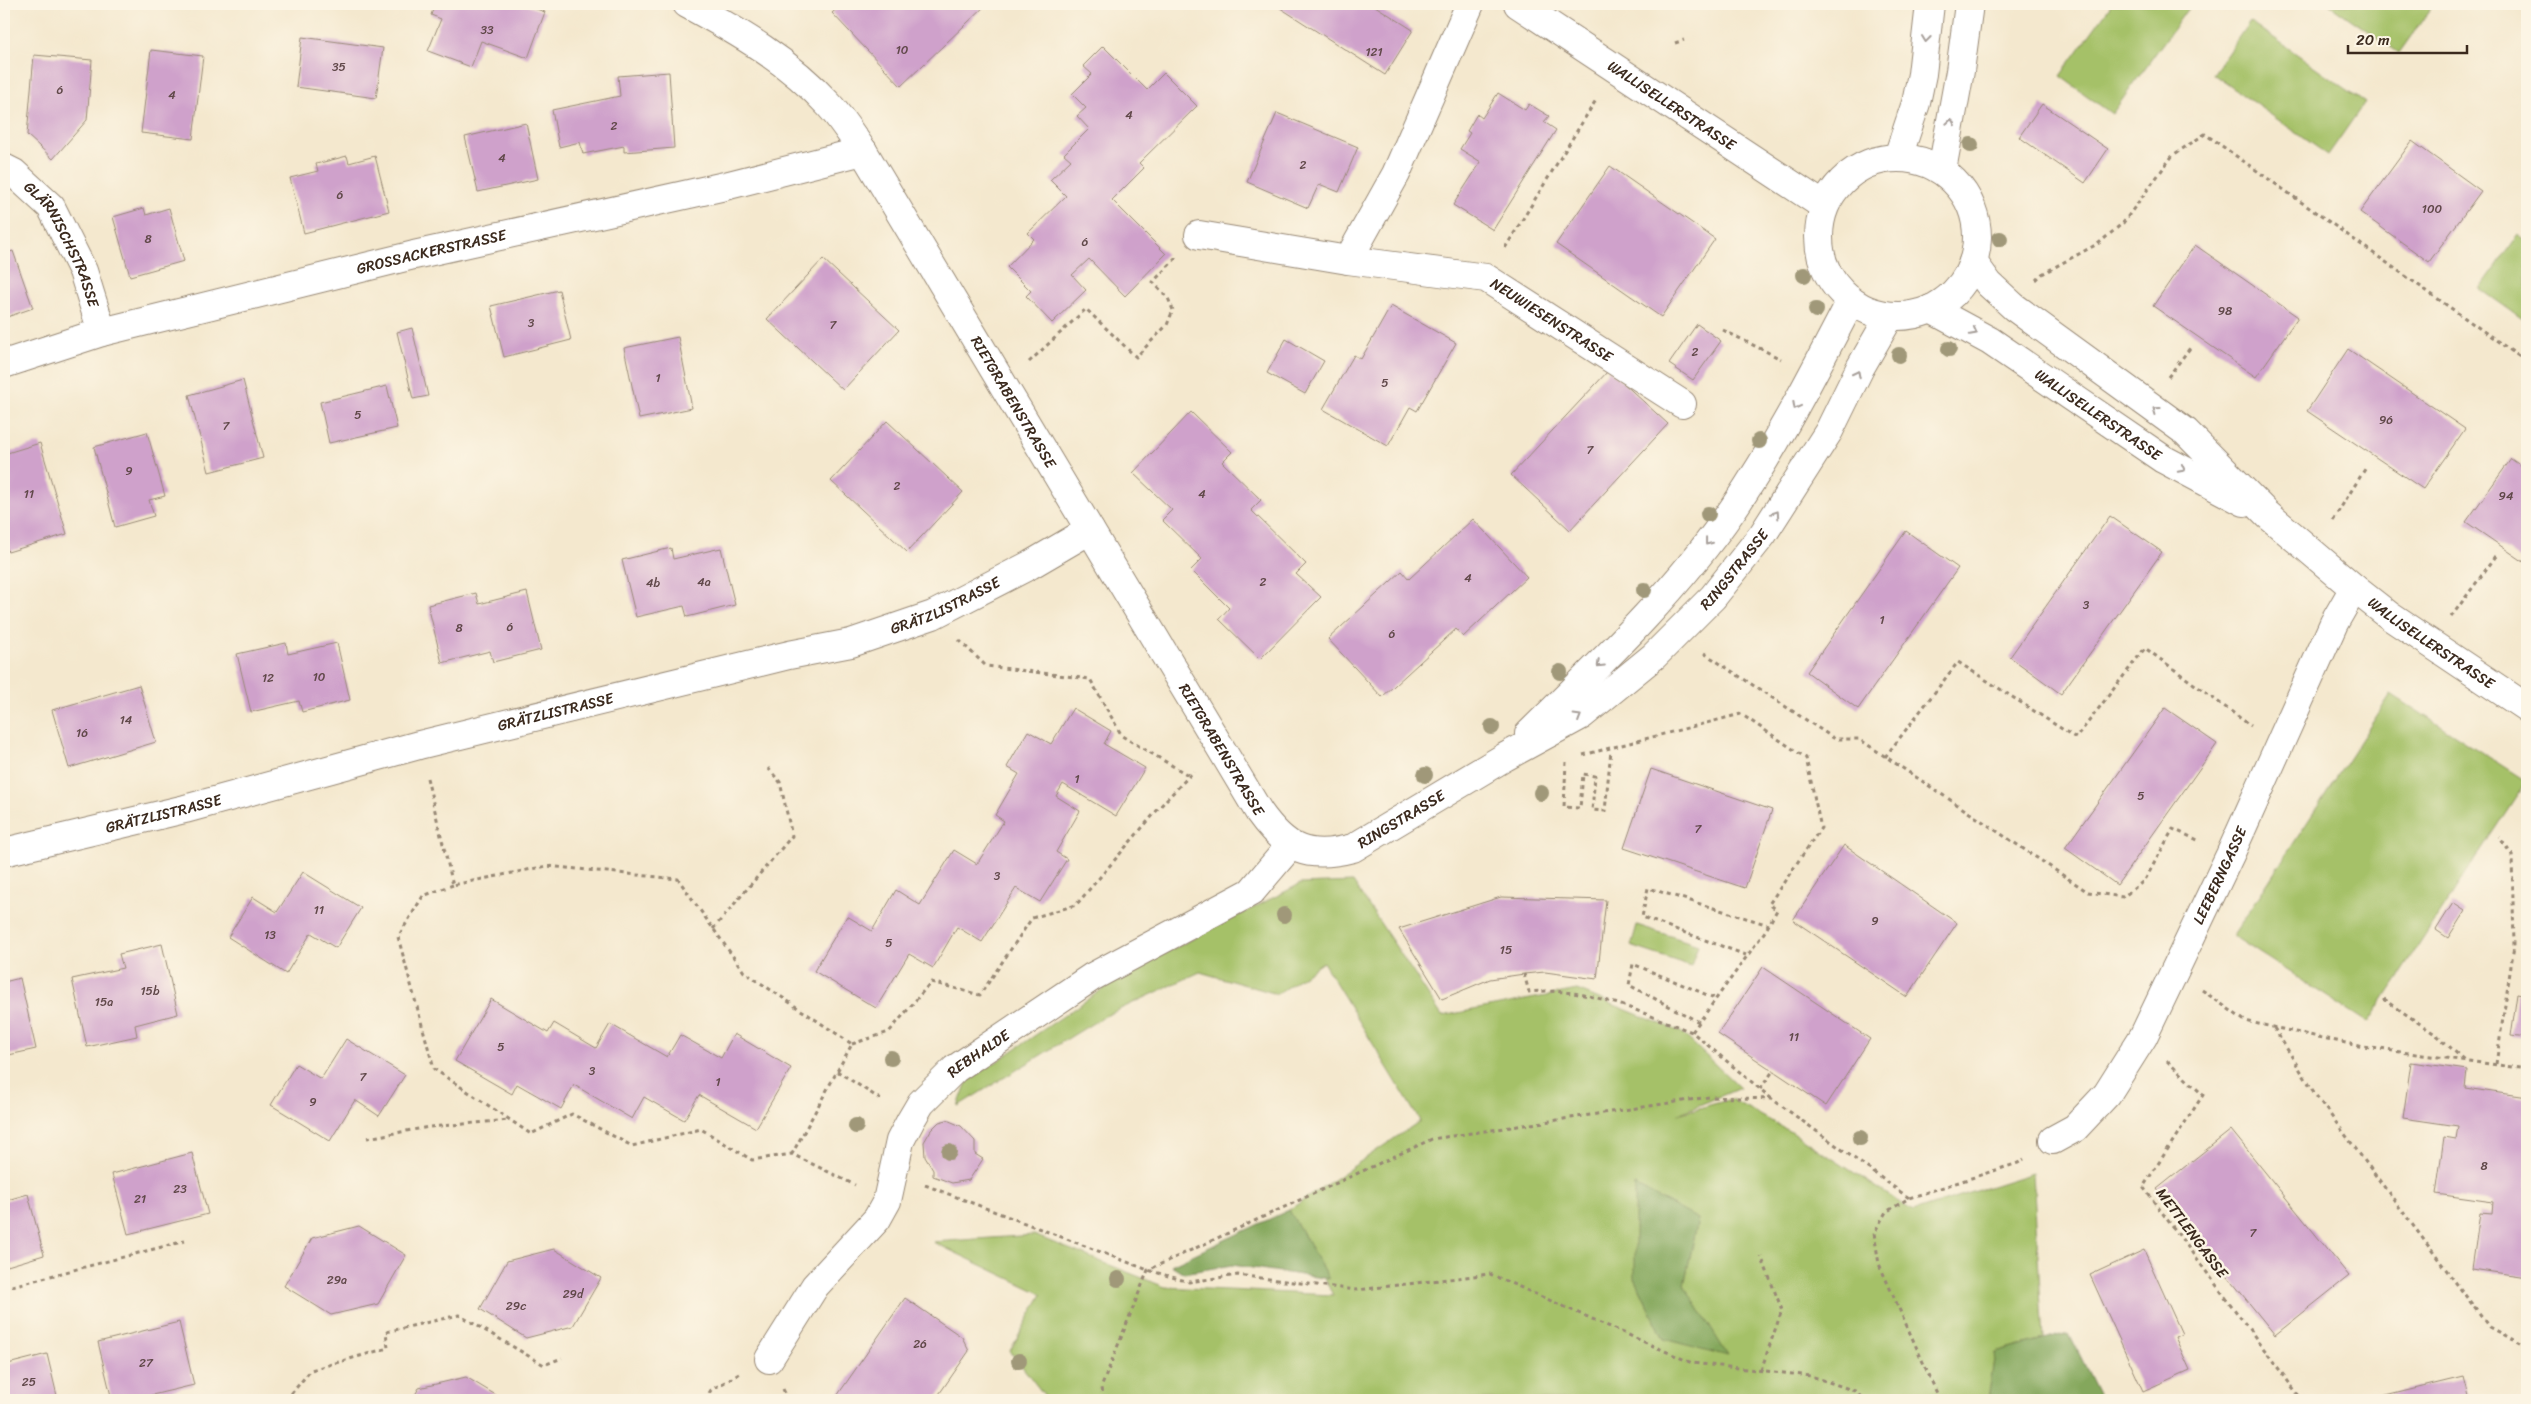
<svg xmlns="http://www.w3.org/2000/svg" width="2531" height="1404" font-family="Sriracha,sans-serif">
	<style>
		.green { fill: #a5c167; stroke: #707642; fill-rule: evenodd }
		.forest { fill: #84a75c; stroke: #60683d }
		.building { fill: #cfa1cb }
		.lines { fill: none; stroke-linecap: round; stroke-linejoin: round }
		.street-casing { stroke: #988976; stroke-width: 30 }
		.secondary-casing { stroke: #988976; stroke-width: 30 }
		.path { stroke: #988976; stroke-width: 3; stroke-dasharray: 4 4; stroke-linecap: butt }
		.street { stroke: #fff; stroke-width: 28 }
		.secondary { stroke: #fff; stroke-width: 28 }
		.tree { fill: #a09879 }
		.oneway { stroke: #a79f9a }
		.labels { text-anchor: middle; stroke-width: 5; stroke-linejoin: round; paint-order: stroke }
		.number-label { font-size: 12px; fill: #604849 }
		.street-label { font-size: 15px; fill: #3b2a1e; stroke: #fcf5e5 }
	</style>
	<rect width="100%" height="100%" fill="#fcf5e5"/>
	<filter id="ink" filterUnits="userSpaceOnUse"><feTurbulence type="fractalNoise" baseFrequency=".02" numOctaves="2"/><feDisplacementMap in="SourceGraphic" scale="10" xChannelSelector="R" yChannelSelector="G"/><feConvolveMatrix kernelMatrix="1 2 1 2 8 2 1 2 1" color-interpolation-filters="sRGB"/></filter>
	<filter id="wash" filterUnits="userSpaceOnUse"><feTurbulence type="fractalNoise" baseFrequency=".0096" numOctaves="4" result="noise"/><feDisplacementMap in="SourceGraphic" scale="20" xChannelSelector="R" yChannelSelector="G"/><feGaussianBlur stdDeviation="1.12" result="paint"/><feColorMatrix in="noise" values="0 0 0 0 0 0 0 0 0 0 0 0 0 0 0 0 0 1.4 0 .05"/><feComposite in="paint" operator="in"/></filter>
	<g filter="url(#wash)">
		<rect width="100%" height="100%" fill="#f4e8ce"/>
		<g class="green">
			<path d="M2112,4H2191L2112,114L2060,76Z"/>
			<path d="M2329,4H2434L2399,53Z"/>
			<path d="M2250,21L2365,102L2328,155L2213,74Z"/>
			<path d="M2518,235L2527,242V322L2480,289Z"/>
			<path d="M2391,694L2526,781L2368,1023L2233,936Z"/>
			<path d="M1353,882L1442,1016L1577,990L1681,1032L1740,1088L1678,1114L1731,1099L1793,1133L1913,1211L2033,1173L2043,1340L1995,1353L1988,1400H1048L1010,1351L1042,1294L933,1242L1034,1235L1165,1287L1333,1295L1289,1210L1420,1121L1323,962L1277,994L1200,972L1103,1017L958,1106L967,1082L1126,973L1300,884ZM1698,1219L1684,1285L1725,1353L1664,1339L1635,1278Z"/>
			<path d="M1637,925L1698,945L1691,966L1631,946Z"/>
		</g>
		<g class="forest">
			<path d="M1635,1185L1698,1219L1684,1285L1728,1356L1664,1339L1635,1278Z"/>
			<path d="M1289,1210L1329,1279L1232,1265L1184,1273L1171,1265Z"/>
			<path d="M2069,1333L2102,1400H1988L1995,1353Z"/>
		</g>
		<g id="blocks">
			<g class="building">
				<path d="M435,4H522L545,12L528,58L481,41L471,67L428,51L441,19L431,15Z"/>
				<path d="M842,4H987L901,86L832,13Z"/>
				<path d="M1274,4H1372L1413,30L1385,75Z"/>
				<path d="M302,37L383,48L376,98L296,87Z"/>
				<path d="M1103,46L1147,90L1164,73L1197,106L1139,163L1144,168L1112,200L1166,254L1125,296L1089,259L1072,275L1086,290L1052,323L1026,296L1031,291L1007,267L1034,239L1028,233L1066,196L1050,180L1071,160L1064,154L1089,129L1077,116L1086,108L1072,94L1092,74L1083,66Z"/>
				<path d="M151,50L203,56L193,139L141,133Z"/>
				<path d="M34,55L92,60L87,120L53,159L27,135Z"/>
				<path d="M669,72L674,148L624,152V146L583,154L580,142L559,147L552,110L620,96L618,76Z"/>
				<path d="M1498,93L1525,110L1529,104L1549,116L1544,122L1556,130L1493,230L1453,205L1481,162L1460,149L1470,133L1467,131L1477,114L1482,118Z"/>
				<path d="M2042,104L2108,149L2085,183L2019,137Z"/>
				<path d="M1277,113L1358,147L1339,192L1319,184L1308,208L1247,182Z"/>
				<path d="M526,123L538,179L478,192L465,137Z"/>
				<path d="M2412,141L2481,191L2429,262L2360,212Z"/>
				<path d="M347,156L349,163L375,156L389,211L304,233L290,178L318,171L316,164Z"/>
				<path d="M1610,166L1715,239L1661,317L1556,244Z"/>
				<path d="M144,208L146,215L169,208L184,261L130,276L113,217Z"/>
				<path d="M2195,245L2298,317L2256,377L2153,306Z"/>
				<path d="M13,251L33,308L4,318V254Z"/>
				<path d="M823,259L899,330L843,390L767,319Z"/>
				<path d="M559,290L571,340L504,357L491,306Z"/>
				<path d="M1391,306L1456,343L1417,411L1410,407L1388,446L1323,409L1354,355L1361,359Z"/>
				<path d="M1697,324L1721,341L1693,380L1669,364Z"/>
				<path d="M412,328L428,396L413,399L397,332Z"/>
				<path d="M678,337L692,408L639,419L624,348Z"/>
				<path d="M1286,339L1324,361L1305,394L1267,373Z"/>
				<path d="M2348,349L2465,429L2423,489L2307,411Z"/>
				<path d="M1609,370L1668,424L1570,530L1511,475Z"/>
				<path d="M243,380L263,458L209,472L189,395Z"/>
				<path d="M387,386L397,428L329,443L320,402Z"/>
				<path d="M1191,412L1232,452L1222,462L1261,500L1251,510L1306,564L1296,574L1321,597L1260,659L1219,619L1229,608L1191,570L1202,559L1162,520L1172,510L1133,473Z"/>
				<path d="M887,421L963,492L907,552L831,481Z"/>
				<path d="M147,432L165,496L149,500L154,516L115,527L94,447Z"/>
				<path d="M40,443L67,534L8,552L4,539V454Z"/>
				<path d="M2511,459L2527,470V564L2466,522Z"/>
				<path d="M2110,516L2162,552L2061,694L2010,657Z"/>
				<path d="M1473,519L1527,577L1463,637L1456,629L1382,697L1328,639L1402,571L1409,579Z"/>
				<path d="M1906,531L1958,568L1858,709L1807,672Z"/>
				<path d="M671,548L673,559L721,548L735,605L687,617L684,606L636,617L622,560Z"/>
				<path d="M527,592L541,650L493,662L490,651L442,663L428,605L476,593L479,604Z"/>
				<path d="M286,643L288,654L337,643L350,700L302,712L299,701L251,712L237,654Z"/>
				<path d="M139,685L156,742L69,768L52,710Z"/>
				<path d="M1073,708L1111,731L1104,744L1145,768L1116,816L1063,784L1056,796L1080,811L1056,852L1067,859L1040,902L1016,888L982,942L957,927L933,968L909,954L876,1008L814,971L847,916L872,931L896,890L920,905L954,850L977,864L1004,821L995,815L1019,774L1007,767L1028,731L1051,744Z"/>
				<path d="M2165,708L2217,744L2117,885L2065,848Z"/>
				<path d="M1651,769L1772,810L1745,888L1624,848Z"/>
				<path d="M1844,845L1957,923L1907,997L1793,920Z"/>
				<path d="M303,872L361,908L336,948L311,933L286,974L228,937L253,897L277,912Z"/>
				<path d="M1501,897L1606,900L1597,979L1545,972L1524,974L1490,979L1442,999L1399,929Z"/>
				<path d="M2453,903L2465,911L2448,938L2436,930Z"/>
				<path d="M162,944L178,1014L135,1025L137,1036L87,1047L72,979L123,968L119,954Z"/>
				<path d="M1763,967L1870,1039L1826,1106L1718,1034Z"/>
				<path d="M20,978L36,1049L4,1056V982Z"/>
				<path d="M2517,994L2527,996V1038L2511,1036Z"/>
				<path d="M491,999L548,1033L554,1023L596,1048L610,1024L667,1057L680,1035L721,1058L734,1034L791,1068L756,1128L699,1095L684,1120L644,1097L632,1119L574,1085L561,1109L517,1084L512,1094L455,1061Z"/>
				<path d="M346,1039L405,1075L379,1116L355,1100L330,1141L271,1105L296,1064L321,1079Z"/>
				<path d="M2411,1062L2467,1070L2465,1088L2527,1097V1277L2472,1269L2480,1213L2492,1214L2493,1202L2436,1194L2444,1137L2456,1139L2458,1126L2403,1118Z"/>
				<path d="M947,1120L961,1126L975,1141V1154L983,1159L969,1180L952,1183L933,1176V1170L925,1157L924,1142L931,1130L939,1122Z"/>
				<path d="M2231,1130L2349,1276L2275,1335L2157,1189Z"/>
				<path d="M192,1153L208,1214L128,1234L112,1174Z"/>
				<path d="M28,1194L44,1255L4,1267V1201Z"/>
				<path d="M359,1226L406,1255L378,1304L331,1315L284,1286L312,1238Z"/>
				<path d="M554,1249L601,1278L573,1326L526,1338L480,1309L507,1261Z"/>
				<path d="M2144,1250L2182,1334L2175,1337L2190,1370L2143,1391L2090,1275Z"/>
				<path d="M905,1298L962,1337L969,1351L935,1400H844L837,1396Z"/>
				<path d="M179,1322L194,1385L131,1400H112L98,1342Z"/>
				<path d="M47,1354L58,1400H4V1365Z"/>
				<path d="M466,1377L504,1400H412L419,1388Z"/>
				<path d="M2463,1377L2469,1400H2369Z"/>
			</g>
		</g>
	</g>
	<g filter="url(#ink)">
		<use href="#blocks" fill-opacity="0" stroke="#988976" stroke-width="1"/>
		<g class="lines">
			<defs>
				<g id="street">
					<path id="s1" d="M687,4C739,32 789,61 829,105C842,119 852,136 863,151L1259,812C1286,850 1307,860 1353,848L1505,757L1582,715L1654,656L1713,597L1763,534L1829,431L1860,368L1890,316"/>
					<path id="s2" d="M4,168L14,173L51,207L83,271L102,332"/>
					<path id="s3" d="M1199,235L1348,260L1486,278L1682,404"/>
					<path d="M1348,260L1396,174L1470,4"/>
					<path id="s4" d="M4,364L102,332L414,255L725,186L863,151"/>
					<path d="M1529,734C1601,663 1675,593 1733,509C1778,443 1814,372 1851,301"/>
					<path id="s5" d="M4,852L185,809L419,745L789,655L851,643L933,615L1030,565L1090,530"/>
					<path id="s6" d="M2053,1140L2075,1128L2107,1094L2143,1037L2230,855L2334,623L2354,588"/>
					<path id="s7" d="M769,1359L815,1286L877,1219L887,1201L900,1141L911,1120L921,1103L955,1069L1092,977L1251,892L1290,846"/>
				</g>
				<g id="secondary">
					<path id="s8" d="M1518,4L1824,206"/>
					<path d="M1898,157L1916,103L1922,74L1930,4"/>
					<circle cx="1898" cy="237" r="79"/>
					<path d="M1942,170L1960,71L1969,4"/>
					<path id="s9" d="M1973,262L1989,284L2014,307L2186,432L2268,515L2354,588L2391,617L2527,708"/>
					<path id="s10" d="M1931,309L1990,341L2163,459L2244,502"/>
				</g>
			</defs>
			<use href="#street" class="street-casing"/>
			<use href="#secondary" class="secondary-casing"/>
			<g class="path">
				<path d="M1675,43L1684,40"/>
				<path d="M1505,248L1596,100"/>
				<path d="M2036,280L2042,274L2099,243L2123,223L2173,155L2205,134L2527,362"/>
				<path d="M1723,330L1781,359"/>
				<path d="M1029,362L1086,309L1136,357L1167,325L1173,310L1168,298L1153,282L1176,258"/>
				<path d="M2168,377L2190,348"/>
				<path d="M2333,520L2367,466"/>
				<path d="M2451,617L2496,556"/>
				<path d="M959,640L986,666L1090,679L1122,736L1188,775"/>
				<path d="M1704,653L1835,739H1859L2088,892L2123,897L2145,880L2173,829L2200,841"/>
				<path d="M1583,755L1741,714L1806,758L1821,828L1769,904L1777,910L1766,930L1692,1032L1772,1099"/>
				<path d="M1885,757L1958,662L2076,738L2145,648L2251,726"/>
				<path d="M1566,762L1564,807L1580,808L1583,774L1595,776L1592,810L1605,811L1611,750"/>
				<path d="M427,778L453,885L547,866L678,879L744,972L852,1044L792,1154L855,1185"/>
				<path d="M453,885L423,896L398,937L434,1069L531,1134L572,1114L632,1146L701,1129L752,1160L792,1154"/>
				<path d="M713,929L792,836L780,782L768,768"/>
				<path d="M1746,955L1642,917L1648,888L1769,925"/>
				<path d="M1524,974L1529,992C1587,986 1639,1012 1692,1032"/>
				<path d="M2202,990L2245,1021L2364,1047L2527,1069"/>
				<path d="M2384,999L2439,1037L2464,1060"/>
				<path d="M1699,1022L1629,985L1633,964L1717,999"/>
				<path d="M2274,1028L2317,1097L2489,1327L2527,1348"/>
				<path d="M852,1044L889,1032L931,982L980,995L1032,918L1076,905L1166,800L1194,771"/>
				<path d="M2167,1061L2203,1095L2143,1187L2302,1400"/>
				<path d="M2496,1064L2514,946L2512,855L2499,837"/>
				<path d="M837,1071L883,1101"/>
				<path d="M1760,1089L1773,1071"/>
				<path d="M367,1138L429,1127L510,1120"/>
				<path d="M925,1185L1148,1270L1189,1282L1238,1275L1357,1290L1490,1274L1692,1363L1811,1376L1855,1391L1864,1400"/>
				<path d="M4,1288L185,1241"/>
				<path d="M1761,1370L1782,1310L1761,1256"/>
				<path d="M783,1389L788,1400"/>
				<path d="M286,1400L311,1370L388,1348L386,1332L459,1315L544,1365L562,1358"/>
				<path d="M705,1400L711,1390L739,1374"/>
				<path d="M1103,1400L1101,1388L1148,1270L1432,1139L1709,1097L1772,1099L1909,1198"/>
				<path d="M1940,1400L1879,1264L1874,1233L1886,1212L1909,1198L2018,1163L2024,1159"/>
			</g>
			<use href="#street" class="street"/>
			<use href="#secondary" class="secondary"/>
		</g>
		<g class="tree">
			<circle cx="1971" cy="145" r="8"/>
			<circle cx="2000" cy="239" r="8"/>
			<circle cx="1804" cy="275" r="8"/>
			<circle cx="1816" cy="310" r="8"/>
			<circle cx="1949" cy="349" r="8"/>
			<circle cx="1899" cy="355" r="8"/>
			<circle cx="1759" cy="441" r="8"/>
			<circle cx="1708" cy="514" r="8"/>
			<circle cx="1644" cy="590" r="8"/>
			<circle cx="1560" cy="672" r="8"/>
			<circle cx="1492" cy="727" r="8"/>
			<circle cx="1425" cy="775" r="8"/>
			<circle cx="1541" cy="793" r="8"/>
			<circle cx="1284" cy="915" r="8"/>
			<circle cx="891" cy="1058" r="8"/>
			<circle cx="856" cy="1126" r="8"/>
			<circle cx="1860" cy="1138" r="8"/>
			<circle cx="949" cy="1152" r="8"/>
			<circle cx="1118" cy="1279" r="8"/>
			<circle cx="1019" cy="1361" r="8"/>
		</g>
		<defs><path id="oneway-chevron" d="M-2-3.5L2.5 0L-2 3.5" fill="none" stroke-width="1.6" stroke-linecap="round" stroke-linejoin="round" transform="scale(1.25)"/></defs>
		<g class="oneway">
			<use href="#oneway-chevron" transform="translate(1926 39) rotate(97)"/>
			<use href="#oneway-chevron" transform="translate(1951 122) rotate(-80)"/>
			<use href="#oneway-chevron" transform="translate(1974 332) rotate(28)"/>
			<use href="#oneway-chevron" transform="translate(1857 374) rotate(-63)"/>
			<use href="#oneway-chevron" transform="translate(1796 406) rotate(118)"/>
			<use href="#oneway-chevron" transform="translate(2156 410) rotate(-144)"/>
			<use href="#oneway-chevron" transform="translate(2182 469) rotate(28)"/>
			<use href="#oneway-chevron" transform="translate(1776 514) rotate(-57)"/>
			<use href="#oneway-chevron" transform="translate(1708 542) rotate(128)"/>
			<use href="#oneway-chevron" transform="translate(1600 664) rotate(136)"/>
			<use href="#oneway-chevron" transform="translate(1578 717) rotate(-31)"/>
		</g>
	</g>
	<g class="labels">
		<g class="number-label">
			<text x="487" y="34">33</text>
			<text x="902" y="54">10</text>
			<text x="1374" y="56">121</text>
			<text x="339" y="71">35</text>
			<text x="60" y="94">6</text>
			<text x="172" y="99">4</text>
			<text x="1129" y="119">4</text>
			<text x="614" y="130">2</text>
			<text x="502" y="162">4</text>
			<text x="1303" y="169">2</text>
			<text x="340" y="199">6</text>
			<text x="2432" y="213">100</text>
			<text x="148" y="243">8</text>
			<text x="1085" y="246">6</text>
			<text x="2225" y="315">98</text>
			<text x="531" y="327">3</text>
			<text x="833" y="329">7</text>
			<text x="1695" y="356">2</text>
			<text x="658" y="382">1</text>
			<text x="1385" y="387">5</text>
			<text x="358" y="419">5</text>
			<text x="2386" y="424">96</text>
			<text x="226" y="430">7</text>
			<text x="1590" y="454">7</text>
			<text x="129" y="475">9</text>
			<text x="897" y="490">2</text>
			<text x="29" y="498">11</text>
			<text x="1202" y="498">4</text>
			<text x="2506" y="500">94</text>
			<text x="1468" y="582">4</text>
			<text x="704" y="586">4a</text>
			<text x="1263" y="586">2</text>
			<text x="653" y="587">4b</text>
			<text x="2086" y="609">3</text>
			<text x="1882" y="624">1</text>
			<text x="510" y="631">6</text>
			<text x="459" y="632">8</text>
			<text x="1392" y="638">6</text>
			<text x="319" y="681">10</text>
			<text x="268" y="682">12</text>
			<text x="126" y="724">14</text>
			<text x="82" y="737">16</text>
			<text x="1077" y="783">1</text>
			<text x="2141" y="800">5</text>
			<text x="1698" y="833">7</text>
			<text x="997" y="880">3</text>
			<text x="319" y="914">11</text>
			<text x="1875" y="925">9</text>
			<text x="270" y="939">13</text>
			<text x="889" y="947">5</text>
			<text x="1506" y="954">15</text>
			<text x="150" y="995">15b</text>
			<text x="104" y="1006">15a</text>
			<text x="1794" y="1041">11</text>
			<text x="501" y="1051">5</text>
			<text x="592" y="1075">3</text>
			<text x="363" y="1081">7</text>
			<text x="718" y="1086">1</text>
			<text x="313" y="1106">9</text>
			<text x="2484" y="1170">8</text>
			<text x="180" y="1193">23</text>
			<text x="140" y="1203">21</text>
			<text x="2253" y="1237">7</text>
			<text x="337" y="1284">29a</text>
			<text x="573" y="1298">29d</text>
			<text x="516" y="1310">29c</text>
			<text x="920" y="1348">26</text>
			<text x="146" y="1367">27</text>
			<text x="29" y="1386">25</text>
		</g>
		<g class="street-label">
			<text dy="5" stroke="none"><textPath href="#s8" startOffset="184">WALLISELLERSTRASSE</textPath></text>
			<text dy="5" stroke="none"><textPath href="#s2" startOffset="99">GLÄRNISCHSTRASSE</textPath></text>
			<text dy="5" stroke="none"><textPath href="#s4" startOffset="442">GROSSACKERSTRASSE</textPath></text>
			<text dy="5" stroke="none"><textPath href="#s3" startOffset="368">NEUWIESENSTRASSE</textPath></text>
			<text dy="5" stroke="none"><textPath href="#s1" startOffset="525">RIETGRABENSTRASSE</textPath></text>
			<text dy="5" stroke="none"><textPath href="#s10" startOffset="198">WALLISELLERSTRASSE</textPath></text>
			<text dy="5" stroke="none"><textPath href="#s1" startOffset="1589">RINGSTRASSE</textPath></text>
			<text dy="5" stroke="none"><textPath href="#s5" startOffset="974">GRÄTZLISTRASSE</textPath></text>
			<text dy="5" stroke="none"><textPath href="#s9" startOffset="598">WALLISELLERSTRASSE</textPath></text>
			<text dy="5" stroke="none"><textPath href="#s5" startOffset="569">GRÄTZLISTRASSE</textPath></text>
			<text dy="5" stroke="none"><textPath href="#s1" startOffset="930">RIETGRABENSTRASSE</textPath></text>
			<text dy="5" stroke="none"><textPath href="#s5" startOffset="164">GRÄTZLISTRASSE</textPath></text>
			<text dy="5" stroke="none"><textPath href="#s1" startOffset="1169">RINGSTRASSE</textPath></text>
			<text dy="5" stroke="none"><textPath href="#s6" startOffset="318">LEEBERNGASSE</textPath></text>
			<text dy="5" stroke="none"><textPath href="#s7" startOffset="379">REBHALDE</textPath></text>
			<text transform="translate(2192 1233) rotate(53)" y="5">METTLENGASSE</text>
		</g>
	</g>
	<rect width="2531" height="1404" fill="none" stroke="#fcf5e5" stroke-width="20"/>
	<path d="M2348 45v8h119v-8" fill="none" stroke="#3b2a1e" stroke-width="2.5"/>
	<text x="2356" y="45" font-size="15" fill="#3b2a1e" stroke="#fcf5e5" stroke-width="4" paint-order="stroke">20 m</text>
</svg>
